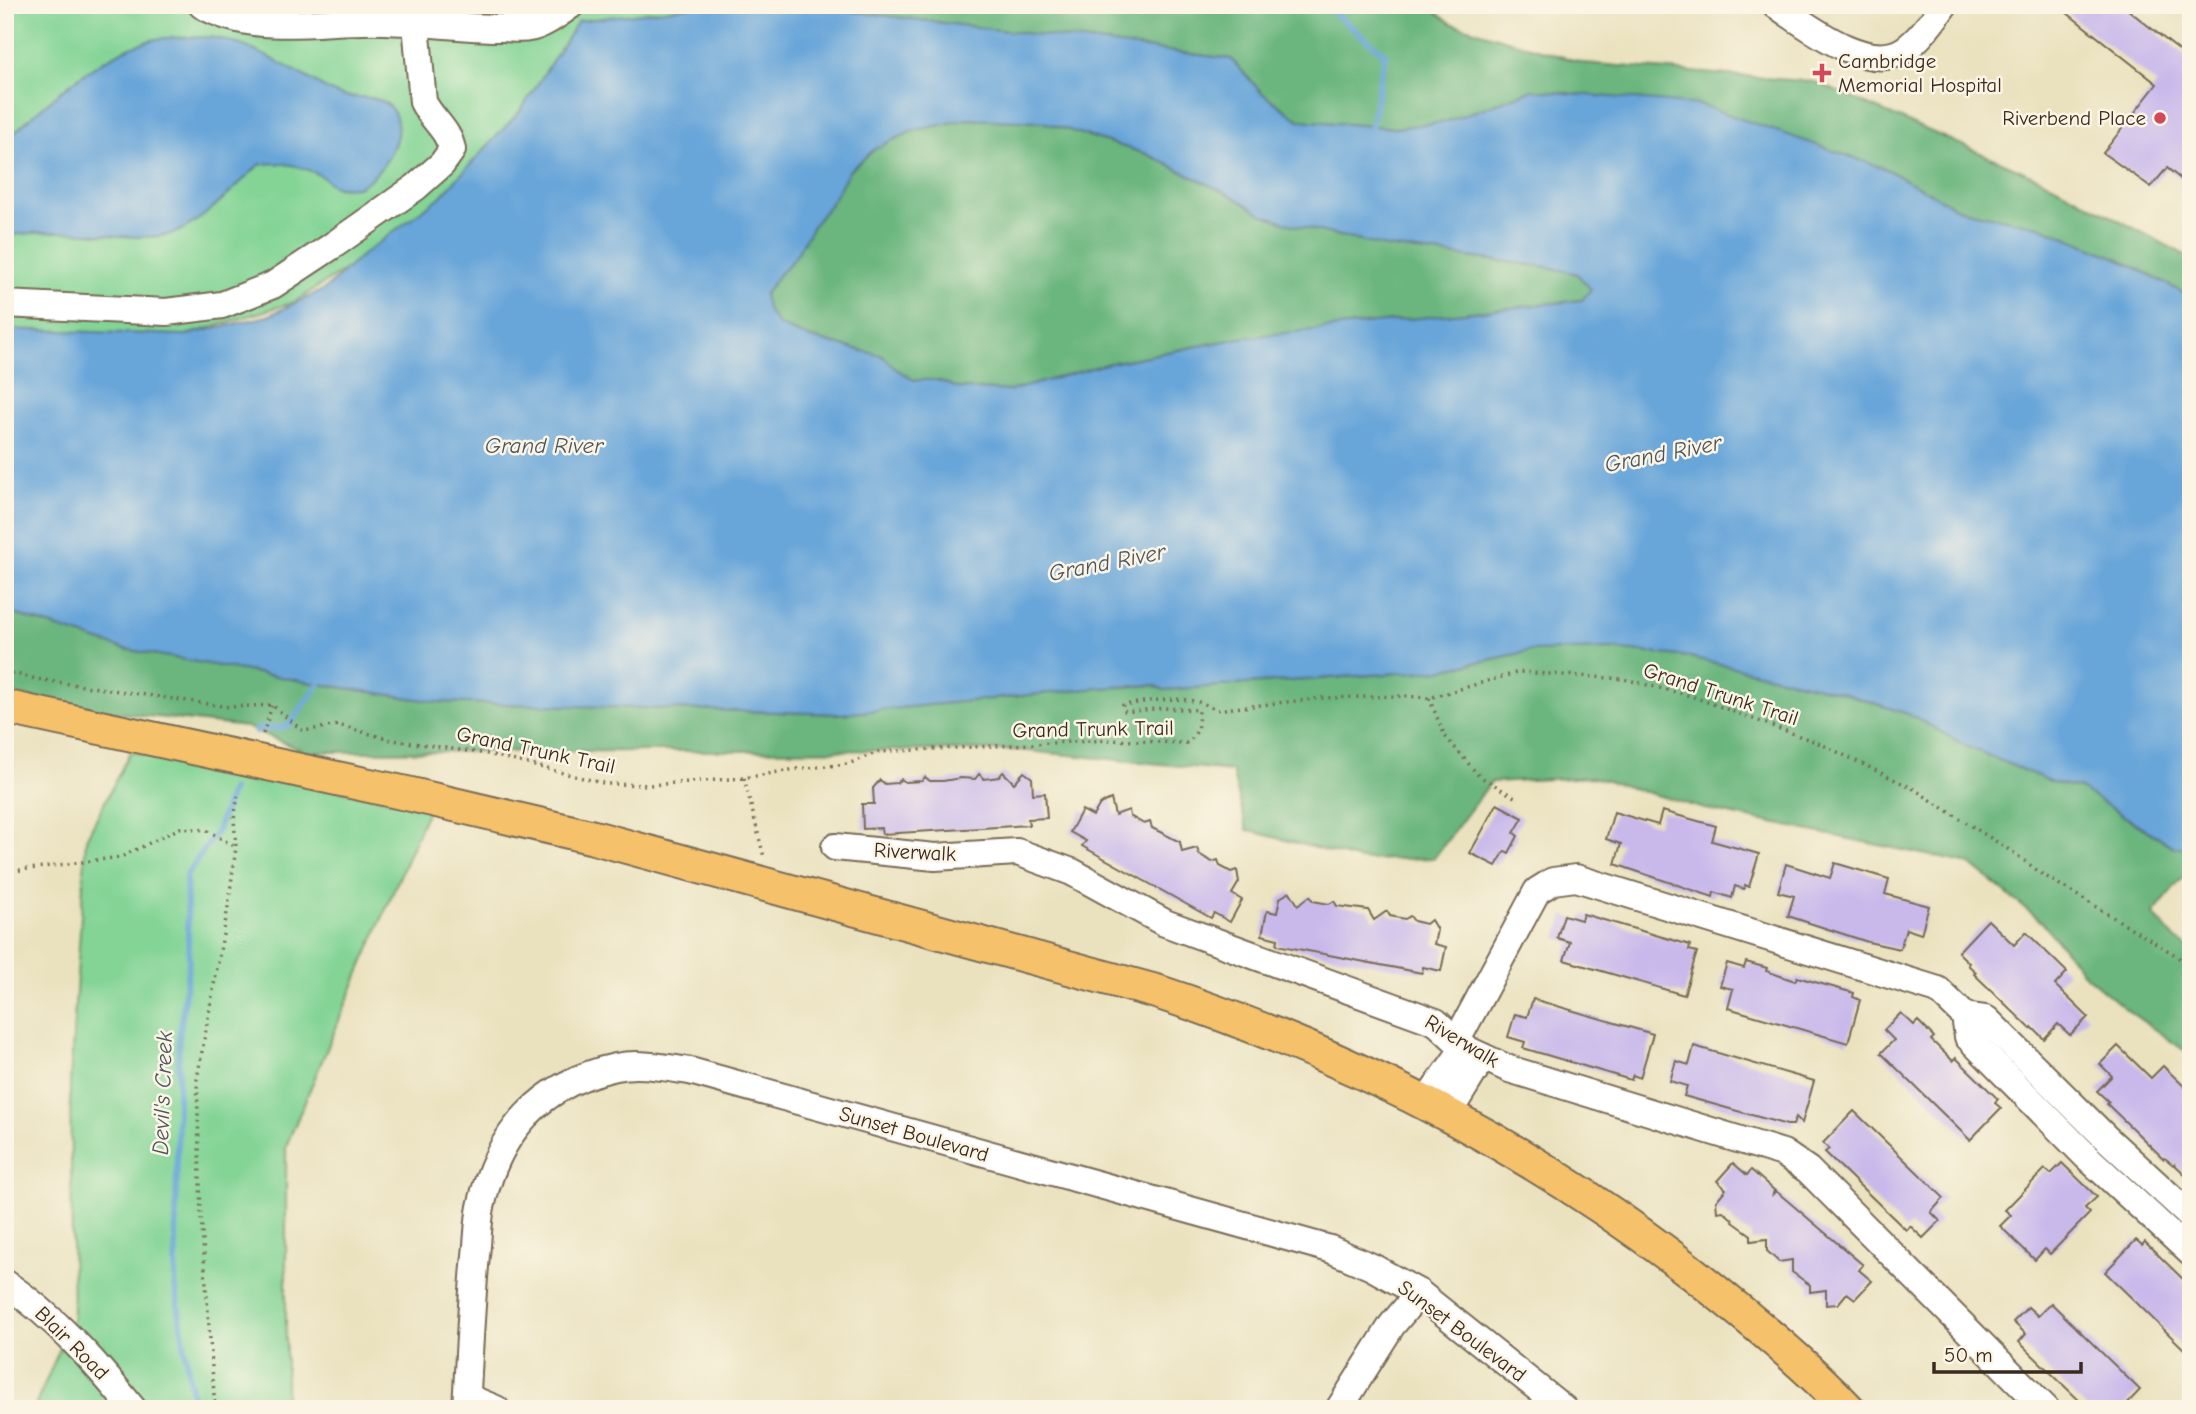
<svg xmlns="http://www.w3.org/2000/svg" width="2196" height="1414" font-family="'Comic Neue',sans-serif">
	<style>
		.green { fill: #83d495; stroke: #5f7f5a; stroke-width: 2 }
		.forest { fill: #6ab67e; stroke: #52704e; stroke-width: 2 }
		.water { fill: #68a5d9; stroke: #52687c; stroke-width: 2; fill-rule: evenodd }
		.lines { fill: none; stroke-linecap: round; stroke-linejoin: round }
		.stream { stroke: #68a5d9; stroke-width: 6 }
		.building { fill: #c9b9eb }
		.minor-casing { stroke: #786a56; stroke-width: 30 }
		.major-casing { stroke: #786a56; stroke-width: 37 }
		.path { stroke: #786a56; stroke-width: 3.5; stroke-dasharray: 2 5; stroke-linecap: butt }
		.minor { stroke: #fff; stroke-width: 26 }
		.major { stroke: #f5c16b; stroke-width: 33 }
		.poi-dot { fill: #d1495b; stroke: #fcf5e5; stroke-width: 2.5 }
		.labels { text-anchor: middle; stroke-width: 5; stroke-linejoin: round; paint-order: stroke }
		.poi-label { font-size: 21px; fill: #3b2a1e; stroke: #fcf5e5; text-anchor: start }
		.street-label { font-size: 21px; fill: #3b2a1e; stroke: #fcf5e5 }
		.water-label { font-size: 23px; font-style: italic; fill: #4b555f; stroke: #fcf5e5 }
	</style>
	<rect width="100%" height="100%" fill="#fcf5e5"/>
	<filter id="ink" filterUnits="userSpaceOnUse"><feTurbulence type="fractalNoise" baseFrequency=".0143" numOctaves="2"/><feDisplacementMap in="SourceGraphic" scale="14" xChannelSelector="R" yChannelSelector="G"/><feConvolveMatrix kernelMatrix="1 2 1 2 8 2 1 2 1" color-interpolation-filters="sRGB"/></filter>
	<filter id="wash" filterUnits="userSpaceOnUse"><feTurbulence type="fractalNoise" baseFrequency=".00686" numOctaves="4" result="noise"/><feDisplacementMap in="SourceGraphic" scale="28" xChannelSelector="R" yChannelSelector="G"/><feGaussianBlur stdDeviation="1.57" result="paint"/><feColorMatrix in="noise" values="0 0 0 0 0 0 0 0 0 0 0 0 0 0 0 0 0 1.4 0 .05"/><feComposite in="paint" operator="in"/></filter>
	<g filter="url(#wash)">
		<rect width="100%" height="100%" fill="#eae2bf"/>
		<g class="green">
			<path d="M5,5H736L470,191L294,302L186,335L5,345Z"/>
			<path d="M130,752L429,807L286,1146V1398L275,1409H34L73,1318L70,1083L86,839Z"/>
		</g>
		<g class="forest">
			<path d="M801,5H1428L1451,23L1583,63L1815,82L2041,179L2191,258V297L2119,259L2039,226L1961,210L1886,169L1534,90L1445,122L1394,128L1299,120L1262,93L1231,59Z"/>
			<path d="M968,119L1043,122L1147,154L1234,197L1262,214L1290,224L1386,247L1548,267L1577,274L1591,289L1583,300L1240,338L1106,364L1010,391L958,388L937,380H914L896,369L883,356L811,338L780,326L768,312L764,295L780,273L794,259L814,224L831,203L849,171L876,148L912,131Z"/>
			<path d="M5,611L125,649L319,684L437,702L841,714L1098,688L1154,685L1164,690L1441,670L1530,651L1613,649L1690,657L1840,692L1911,715L1968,747L2052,782L2079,788L2173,847L2191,848V867L2153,914L2176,940L2191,949V1055L2127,1010L2085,975L2042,922L1970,864L1705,809L1593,777L1491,782L1434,858L1360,860L1247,830L1232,771L1017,750L305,752L247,727L84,709L5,692Z"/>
		</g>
		<g class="water">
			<path d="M704,5H801L1231,59L1262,93L1299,120L1394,128L1445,122L1533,90L1701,105L1886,169L1961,210L2039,226L2119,259L2191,297V848L2174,847L2079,788L2052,782L1968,747L1911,715L1840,692L1690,657L1613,649L1530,651L1441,670L1164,690L1154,685L1098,688L841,714L437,702L319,684L125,649L5,611V329L186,335L268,316L325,289L361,256L440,197L521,110L578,21ZM968,119L1043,122L1147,154L1234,197L1262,214L1290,224L1386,247L1548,267L1577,274L1591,289L1582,300L1240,338L1106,364L1010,391L958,388L937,380H914L896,369L883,356L811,338L780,326L768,312L764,295L780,273L794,259L814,224L831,203L849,171L876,148L912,131Z"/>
			<path d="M211,37C246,43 273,59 304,76C315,82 326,90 337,94C352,100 376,93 389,106C412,129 384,174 360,186C355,188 339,188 334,186C329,184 326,179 321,176C303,166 279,160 259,165C238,184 197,228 171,234C143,240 113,235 86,233C59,231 32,232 5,236V141C44,105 103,49 157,39C174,36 194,38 211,37Z"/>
		</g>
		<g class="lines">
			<g class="stream">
				<path d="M1324,5L1385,54L1370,134"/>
				<path d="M256,731L258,729L280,728L289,725L319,684"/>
				<path d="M194,1409L175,1284L179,1039L189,962L186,876L217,831L232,789"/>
			</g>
		</g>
		<g id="blocks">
			<g class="building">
				<path d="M2057,5H2122L2191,60V168L2182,180L2167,168L2151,187L2103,153L2157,84Z"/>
				<path d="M1003,772L1014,783L1024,772L1032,778L1033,794L1045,793L1047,818L1028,819L1029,825L998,827L882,834L881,828L863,829L862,804H874L873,788L880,780L885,784L897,783L901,779L905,782L922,781L925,777L930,781H943L961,778L975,779L979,774L984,779L999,777Z"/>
				<path d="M1111,799L1115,815L1129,810L1130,816L1144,824L1150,822L1152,828L1180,842L1182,852L1197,848L1199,854L1212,862L1218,860L1220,866L1231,872L1237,870L1239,882L1232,894L1242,900L1230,922L1214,913L1211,918L1082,846L1086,841L1070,832L1082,810L1093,816L1100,804Z"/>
				<path d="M1497,804L1523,818L1514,833L1518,836L1509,853L1505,851L1496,866L1470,853Z"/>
				<path d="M1662,811L1716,826L1712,841L1759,854L1749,887L1745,885L1744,889L1735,886L1732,898L1714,892L1713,897L1615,864L1621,844L1606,839L1614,812L1658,825Z"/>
				<path d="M1835,863L1889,879L1885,894L1929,906L1921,934L1906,929L1900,949L1868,942L1788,916L1794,896L1778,892L1786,864L1830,878Z"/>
				<path d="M1290,892L1298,905L1310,896L1313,901L1329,904L1334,901L1337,906L1368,910L1374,920L1387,911L1390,916L1405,919L1410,916L1414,921L1426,924L1431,920L1437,930L1434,944L1446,947L1441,971L1423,967L1422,973L1277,945L1278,939L1262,935L1267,911L1277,913L1280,898Z"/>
				<path d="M1583,914L1690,945L1689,950L1697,952L1684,995L1564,960L1570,942L1557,938L1564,915L1581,920Z"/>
				<path d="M1988,920L2014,945L2026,932L2067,972L2055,985L2088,1017L2070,1035L2058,1024L2044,1039L2032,1027L2031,1029L1974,974L1976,972L1968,965L1969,963L1958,952Z"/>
				<path d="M1746,962L1767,968L1766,971L1795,981L1797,977L1854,993L1853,997L1860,1000L1848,1043L1728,1008L1733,989L1720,986L1727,963L1744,968Z"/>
				<path d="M1533,999L1653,1034L1640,1078L1633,1075L1631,1080L1523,1048L1525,1042L1508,1037L1515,1014L1527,1017Z"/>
				<path d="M1901,1013L1914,1025L1918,1021L1934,1037L1931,1040L1953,1061L1956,1058L1998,1099L1995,1103L2001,1108L1970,1140L1881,1053L1894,1040L1884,1030Z"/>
				<path d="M1694,1046L1814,1081L1802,1123L1796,1117L1793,1125H1787L1684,1096L1687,1086L1670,1081L1676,1061L1689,1065Z"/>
				<path d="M2118,1046L2151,1078L2163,1066L2191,1093V1180L2174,1164L2173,1165L2165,1158L2164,1159L2107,1104L2109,1102L2097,1091L2112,1076L2100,1064Z"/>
				<path d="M1854,1111L1944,1198L1931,1212L1940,1221L1923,1238L1910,1226L1906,1230L1825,1152L1829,1149L1823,1143Z"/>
				<path d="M1733,1163L1747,1175L1751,1170L1774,1190L1773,1194L1776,1191L1863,1265L1859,1270L1872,1281L1855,1299L1847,1293L1838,1304L1826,1305V1290L1810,1292V1285L1792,1272V1260L1779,1262L1767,1251V1239L1751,1241V1235L1733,1222L1732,1219L1723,1211L1717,1212L1716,1201L1726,1189L1717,1181Z"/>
				<path d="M2062,1163L2097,1197L2085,1208L2090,1213L2050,1254L2045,1249L2035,1260L2000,1226L2011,1215L2005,1210L2045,1169L2051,1174Z"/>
				<path d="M2136,1240L2142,1245L2145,1242L2191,1287V1356L2105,1272Z"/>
				<path d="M2051,1303L2140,1390L2122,1409H2088L2019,1342L2026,1334L2013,1322L2028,1307L2038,1316Z"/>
			</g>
		</g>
	</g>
	<g filter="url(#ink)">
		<use href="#blocks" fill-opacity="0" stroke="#786a56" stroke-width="2"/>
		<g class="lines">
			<defs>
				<g id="minor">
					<path d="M202,5C257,37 325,18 385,21C425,22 463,28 503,28C511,28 521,30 529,28C543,26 560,13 571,5"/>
					<path d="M1776,5C1806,25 1867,74 1904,50C1917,42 1935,18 1944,5"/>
					<path d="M5,304L166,312L222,305L273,285L332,246L416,187L442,164L452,150C449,130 432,120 423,102L416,24"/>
					<path d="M835,847L935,857L1017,852L1072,872L1165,923L1436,1022L1464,1048L1509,1069L1783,1153L1808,1170L2046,1409"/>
					<path d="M1965,1016L1968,1037L2087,1157L2191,1253"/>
					<path d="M1457,1040L1537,891L1553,881L1576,878L1938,990L1965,1016L1986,1019L2105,1137L2191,1216"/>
					<path d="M1426,1102L1464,1048"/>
					<path d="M1448,1114L1483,1057"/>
					<path d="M5,1283C56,1318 94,1361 133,1409"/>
					<path d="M467,1397L496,1409"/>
					<path d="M466,1409C469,1357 471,1306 476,1255C478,1239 478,1222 481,1207C497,1133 541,1083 616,1067C641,1062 666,1068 690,1071L1330,1249L1372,1267L1419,1293L1564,1409"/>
					<path d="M1339,1409L1392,1325L1419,1293"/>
				</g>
				<path id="major" d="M5,707L409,794L592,837L1158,992C1368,1062 1554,1159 1725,1299C1768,1334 1810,1369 1848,1409"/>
			</defs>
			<use href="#minor" class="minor-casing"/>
			<use href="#major" class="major-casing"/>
			<g class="path">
				<path d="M5,671L36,679L229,707L272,705L303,731L338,725L392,740L488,754L607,784L649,785L744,778L796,769L848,764L878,752L1109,740L1186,743C1199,735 1198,725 1199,710L1164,708L1126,712L1122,709L1123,705C1153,701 1189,692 1216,710L1322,698L1405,696L1429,698L1519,672L1624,679L1691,696L1821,744L1912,788L2014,853L2042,874L2177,956L2191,970"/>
				<path d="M1429,698L1445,736L1479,776L1516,798"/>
				<path d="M263,734L272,706"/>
				<path d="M744,778L764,857"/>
				<path d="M5,872L121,857L180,828L206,830L236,847"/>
				<path d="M215,1409L201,1215L197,1079L228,907L236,847L234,819L238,796"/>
			</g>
			<use href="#minor" class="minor"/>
			<use href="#major" class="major"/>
		</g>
	</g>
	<g class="poi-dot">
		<path d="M1818.5 62.5h7v7h7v7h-7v7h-7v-7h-7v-7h7z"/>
		<circle cx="2160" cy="118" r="7"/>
	</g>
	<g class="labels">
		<g class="poi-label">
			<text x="1838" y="68">Cambridge<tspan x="1838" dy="24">Memorial Hospital</tspan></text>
			<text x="2146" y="125" text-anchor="end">Riverbend Place</text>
		</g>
		<g class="street-label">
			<text transform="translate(1721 694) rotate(18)" y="7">Grand Trunk Trail</text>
			<text transform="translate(1093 729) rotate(-1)" y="7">Grand Trunk Trail</text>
			<text transform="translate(536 750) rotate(12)" y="7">Grand Trunk Trail</text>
			<text transform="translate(915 852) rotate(3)" y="7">Riverwalk</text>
			<text transform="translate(1462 1041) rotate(31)" y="7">Riverwalk</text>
			<text transform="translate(914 1134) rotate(16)" y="7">Sunset Boulevard</text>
			<text transform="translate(1462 1331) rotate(37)" y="7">Sunset Boulevard</text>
			<text transform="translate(72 1343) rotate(45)" y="7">Blair Road</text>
		</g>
		<g class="water-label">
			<text x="544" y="453">Grand River</text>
			<text transform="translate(1663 453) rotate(-11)" y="8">Grand River</text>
			<text transform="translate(1107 562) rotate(-11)" y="8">Grand River</text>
			<text transform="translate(162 1093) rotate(-88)" y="8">Devil's Creek</text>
		</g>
	</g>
	<rect width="2196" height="1414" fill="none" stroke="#fcf5e5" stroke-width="28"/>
	<path d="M1934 1362v10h147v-10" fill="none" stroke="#3b2a1e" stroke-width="3.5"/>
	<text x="1944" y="1362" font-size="21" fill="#3b2a1e" stroke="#fcf5e5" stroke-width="5" paint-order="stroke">50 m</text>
</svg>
